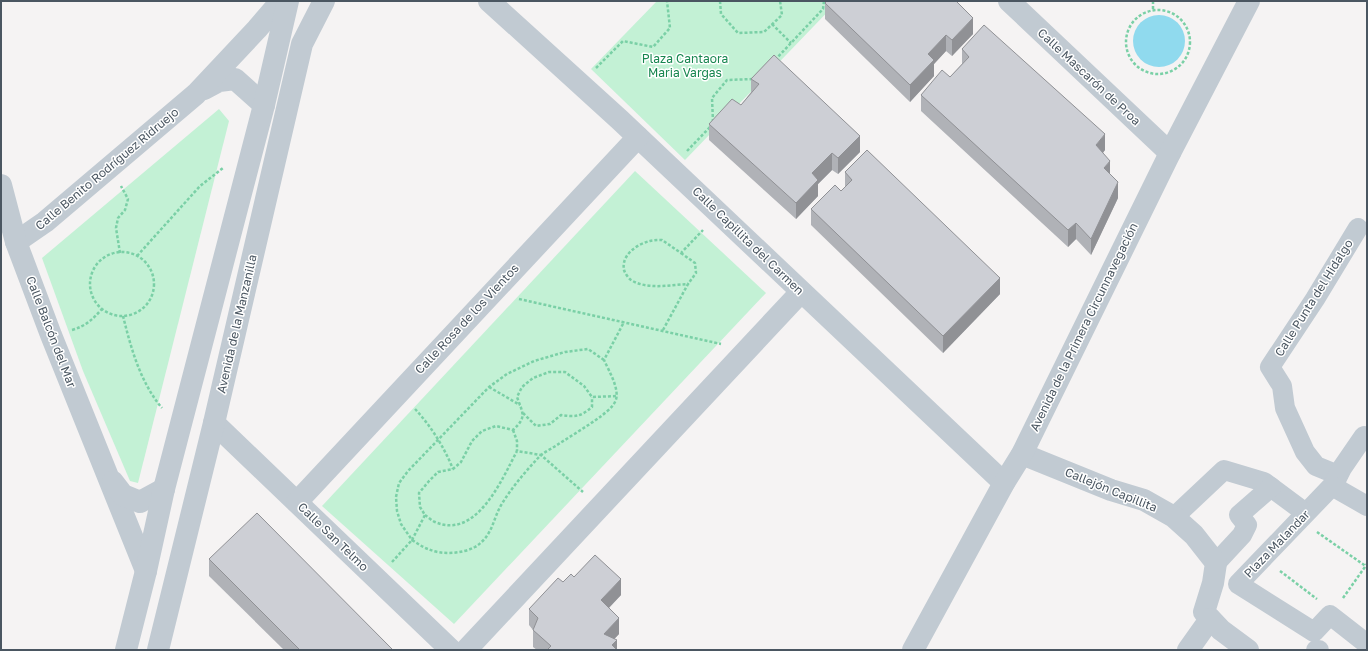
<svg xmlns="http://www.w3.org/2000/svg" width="1368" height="651" font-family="'Golos Text',sans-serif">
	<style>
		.green { fill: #c3f1d5 }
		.water { fill: #90daee }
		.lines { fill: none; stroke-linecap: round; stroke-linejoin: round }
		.path { stroke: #7ad0a6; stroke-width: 2.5; stroke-dasharray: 3 2; stroke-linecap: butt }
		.pedestrian { stroke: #c1cad2; stroke-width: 20 }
		.minor { stroke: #c1cad2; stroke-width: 22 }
		.tertiary { stroke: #c1cad2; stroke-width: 22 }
		.wall { fill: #b0b2b7 }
		.shaded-wall { fill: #909195 }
		.building { fill: #cdcfd5; stroke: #909195 }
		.labels { text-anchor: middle; stroke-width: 3; stroke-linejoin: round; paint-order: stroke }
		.park-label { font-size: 12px; fill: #17864f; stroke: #fff }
		.street-label { font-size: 12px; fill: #4a5661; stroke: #fff }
	</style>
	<rect width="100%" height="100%" fill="#f5f3f3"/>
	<g class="green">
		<path d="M657,1H838L685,160L591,69Z"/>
		<path d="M219,109L229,121L138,483L130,481L83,371L42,258Z"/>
		<path d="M635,171L766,293L454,624L322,506Z"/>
	</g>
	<circle class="water" cx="1159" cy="41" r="26"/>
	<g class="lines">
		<g class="path">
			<path d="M720,1L721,14L738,33L764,32L782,15L780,1"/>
			<path d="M1153,1V11"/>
			<circle cx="1158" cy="42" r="32"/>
			<path d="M772,24L791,43"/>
			<path d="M775,60L823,9L824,1"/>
			<path d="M596,68L623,41L653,47L670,28L667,1"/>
			<path d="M713,122L712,98L727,80L755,79"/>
			<path d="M687,151L711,126"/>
			<circle cx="122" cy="284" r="32"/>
			<path d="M120,253L116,228L118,218L125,210L128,199L121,186"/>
			<path d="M681,253L695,263L696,273L688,284"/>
			<path d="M137,256L200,186L223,168"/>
			<path d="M519,299L721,344"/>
			<path d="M123,316C131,348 140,382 162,408"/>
			<path d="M72,330C86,326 93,319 102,309"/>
			<path d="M663,330L688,284C670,285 647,290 631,280C628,278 625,273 624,270C621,255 637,244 650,241C654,240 658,240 662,240L681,253L703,230"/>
			<path d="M604,360L588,349L565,352L534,361L507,374L489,387L408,471L399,483L396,497L397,511L401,524L412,540L425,515L420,507L419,493L429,481L438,472L453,469L461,462L472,441L482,431L496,426L513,430C527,417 523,414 517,397L522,387L533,378L549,372H565L584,386L592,397L618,396"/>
			<path d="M489,387L520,405"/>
			<path d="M415,409C431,426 444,447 453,469"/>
			<path d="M523,413L536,426L550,424L561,415C576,417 580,417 592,407V397"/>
			<path d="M513,430L517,441V451"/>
			<path d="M425,515C428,517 432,521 435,522C477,540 502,479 517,451L541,455L583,492"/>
			<path d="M1317,532L1367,567"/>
			<path d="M392,562L412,540C417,543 422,547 428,549C441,555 462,554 475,547C494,535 492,519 503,502C513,486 526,471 539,457C544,452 551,449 557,445C571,436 586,427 600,417C605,413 612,408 615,402C621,391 609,371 604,360L624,322"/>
			<path d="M1280,571L1317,599"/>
			<path d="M1343,598L1367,564"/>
		</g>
		<g class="pedestrian">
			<path d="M1338,475L1316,466L1305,452L1285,408L1282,386L1270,367L1315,299L1358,228"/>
			<path d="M1337,486L1334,484L1342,468L1364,436L1367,438"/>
			<path d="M1367,506L1332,486L1238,584L1314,632L1330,615L1367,644"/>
			<path d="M1174,517L1224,470L1264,482L1299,508"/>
			<path d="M1216,563L1242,535L1247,525L1239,515L1271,487"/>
			<path d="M1316,650H1319"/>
		</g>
		<g class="minor">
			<path d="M489,1L620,120L1004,483"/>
			<path d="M1009,1L1170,153"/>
			<path d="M204,89L219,81L235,79L264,105"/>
			<path d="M16,242L45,222L196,94L257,29L281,1"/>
			<path d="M214,423L451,650"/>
			<path d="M1022,454L1111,490L1144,500L1174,517L1194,535L1216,563L1213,583L1204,612L1221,630L1248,650"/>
			<path d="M297,502L638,137"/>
			<path d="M466,650L801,292"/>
			<path d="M913,650L1004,483L1022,454L1170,153L1249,1"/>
			<path d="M1188,650L1210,619"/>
		</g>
		<g class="tertiary">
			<path d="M1,185L16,242L51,335L146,571"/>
			<path d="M113,482L123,495L140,502L164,489"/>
			<path d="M126,650L146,571L164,489L264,105L288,1"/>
			<path d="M158,650L214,423L302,44L324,1"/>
		</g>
	</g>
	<g class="wall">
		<path d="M825,3L973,34L952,56L946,51L934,64V76L910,102L825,19Z"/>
		<path d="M962,49L1105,150L1103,153L1118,198L1091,255L1076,239L1068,247L921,111V95L950,77L962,64Z"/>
		<path d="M774,55L860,152L838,174L832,170L818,184V196L796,219L709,140V124L741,105L751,92V79Z"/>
		<path d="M845,172L1000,294L943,353L811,225V209L841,191L845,187Z"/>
		<path d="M209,559L393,650H284L209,576Z"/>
		<path d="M574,577L621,595L609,608L619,634L614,639L617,650H537L533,647V630L529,625V609L563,582Z"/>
	</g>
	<g class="shaded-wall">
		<path d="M973,18V34L952,56V40Z"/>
		<path d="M946,35V51L934,64V76L910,102V85L928,54Z"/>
		<path d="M1105,134V150L1096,161V145Z"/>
		<path d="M860,136V152L838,174V158Z"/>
		<path d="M832,153V170L818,184V196L796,219V203L812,173Z"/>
		<path d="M1110,161V177L1104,168Z"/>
		<path d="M1118,182V198L1091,255V239Z"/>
		<path d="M1076,223V239L1068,247V230Z"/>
		<path d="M1000,278V294L943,353V336Z"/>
		<path d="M621,579V595L601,616V600Z"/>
		<path d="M619,618V634L604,650V634Z"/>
		<path d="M617,640V650L612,645Z"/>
	</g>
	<g class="building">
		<path d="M827,1H956L973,18L952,40L946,35L928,54L934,60L910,85L825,3Z"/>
		<path d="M984,25L1105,134L1096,145L1110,161L1104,168L1118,182L1091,239L1076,223L1068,230L921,95L942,70L950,77L969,57L962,49Z"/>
		<path d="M774,55L860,136L838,158L832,153L812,173L818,180L796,203L709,124L732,99L741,105L759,84L751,79Z"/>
		<path d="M867,150L1000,278L943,336L811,209L835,185L841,191L852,180L845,172Z"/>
		<path d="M257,513L393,650H300L209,559Z"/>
		<path d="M595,555L621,579L601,600L619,618L604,634L617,640L612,645L617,650H547L551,646L533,630L538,618L529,609L558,578L563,582L571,574L574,577Z"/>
	</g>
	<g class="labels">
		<g class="park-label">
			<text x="685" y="63">Plaza Cantaora<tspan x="685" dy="14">Maria Vargas</tspan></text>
		</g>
		<g class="street-label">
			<text transform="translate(1089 77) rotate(43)" y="4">Calle Mascarón de Proa</text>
			<text transform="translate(107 169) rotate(-40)" y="4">Calle Benito Rodríguez Ridruejo</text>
			<text transform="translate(748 241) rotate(44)" y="4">Calle Capillita del Carmen</text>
			<text transform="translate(1314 298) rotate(-58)" y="4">Calle Punta del Hidalgo</text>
			<text transform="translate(467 319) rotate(-47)" y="4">Calle Rosa de los Vientos</text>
			<text transform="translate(237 324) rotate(-77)" y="4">Avenida de la Manzanilla</text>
			<text transform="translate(1084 327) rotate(-64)" y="4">Avenida de la Primera Circunnavegación</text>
			<text transform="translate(51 332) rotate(69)" y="4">Calle Balcón del Mar</text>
			<text transform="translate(1111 490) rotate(22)" y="4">Callejón Capillita</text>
			<text transform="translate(333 537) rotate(44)" y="4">Calle San Telmo</text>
			<text transform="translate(1277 544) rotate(-46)" y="4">Plaza Malandar</text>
		</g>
	</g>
	<rect width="1368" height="651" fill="none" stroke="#4a5661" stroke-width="4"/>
</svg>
